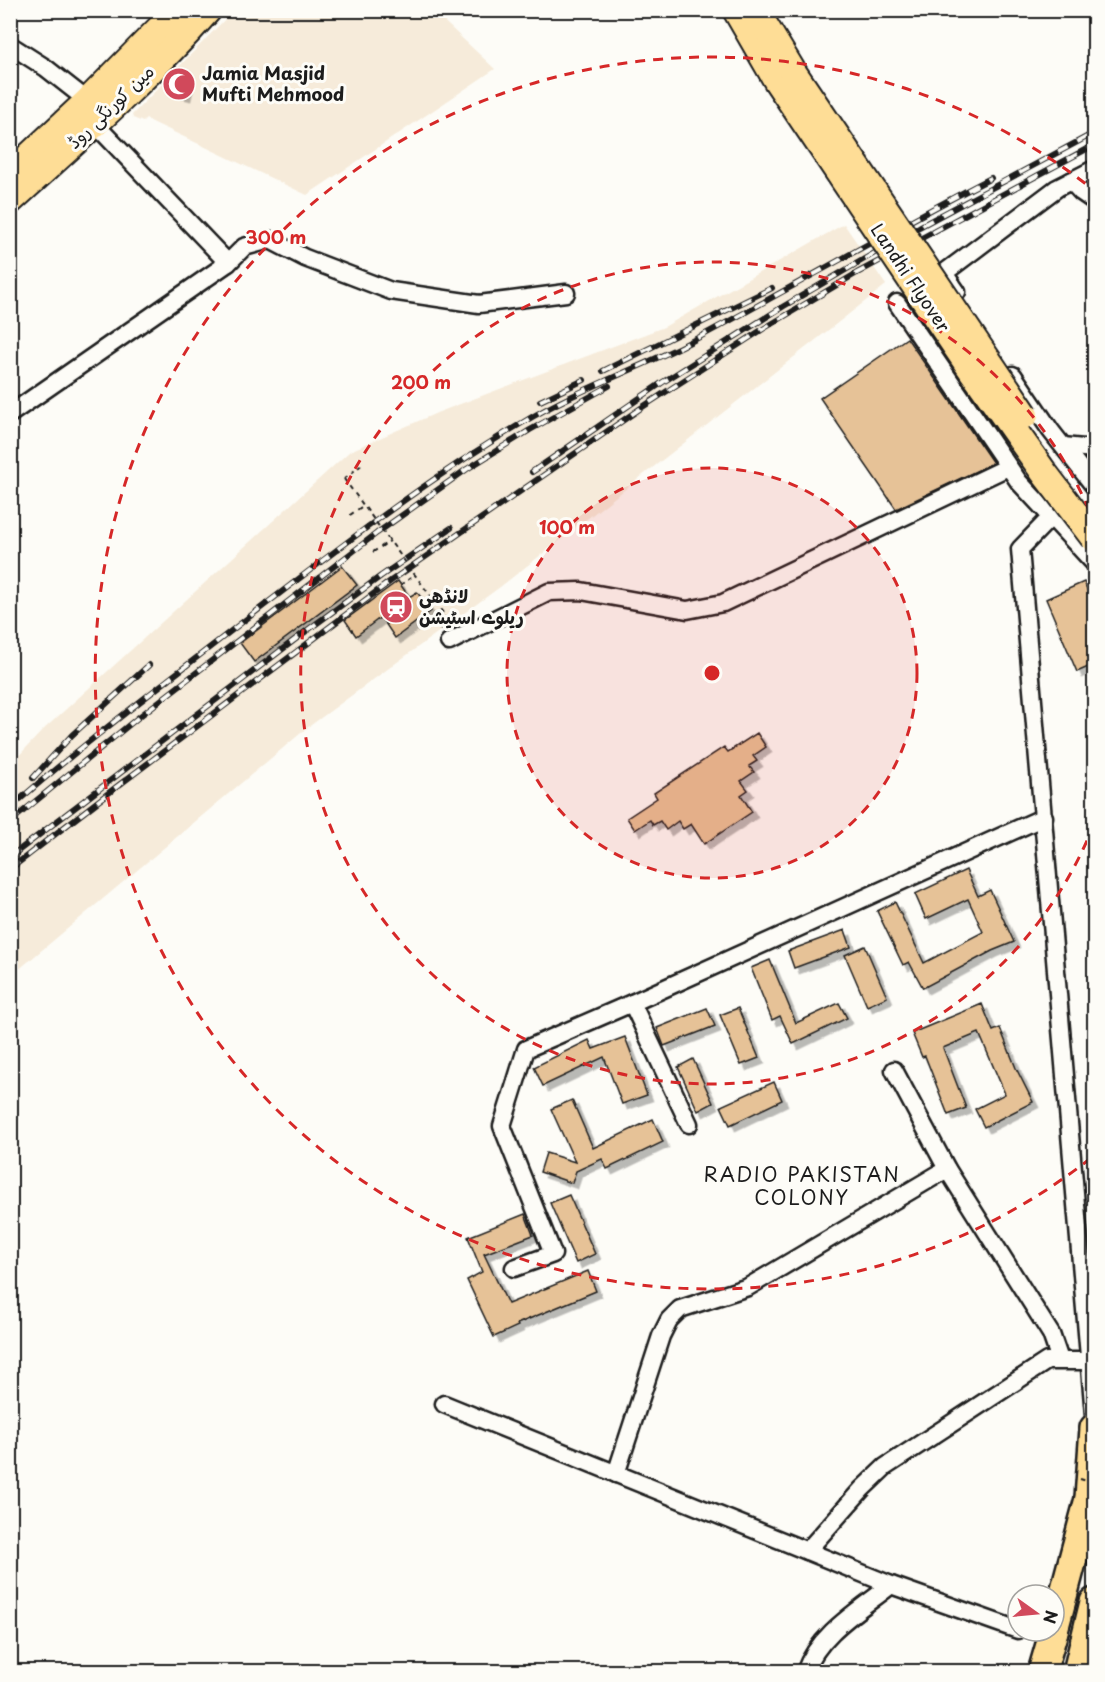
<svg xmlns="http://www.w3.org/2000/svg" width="1105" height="1682" font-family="'Playpen Sans','Playpen Sans Arabic',sans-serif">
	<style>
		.built { fill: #f6ebda }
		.building { fill: #e6c297; stroke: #1c1c1c; stroke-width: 1.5; filter: url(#shadow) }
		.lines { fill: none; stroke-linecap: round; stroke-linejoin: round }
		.minor-casing { stroke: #1c1c1c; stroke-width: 21 }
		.primary-casing { stroke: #1c1c1c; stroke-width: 30 }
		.trunk-casing { stroke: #1c1c1c; stroke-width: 32 }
		.path { stroke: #1c1c1c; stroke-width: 2; stroke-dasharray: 4.5 4.5; stroke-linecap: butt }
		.minor { stroke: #fdfcf7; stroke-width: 16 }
		.primary { stroke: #fedd96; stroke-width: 26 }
		.trunk { stroke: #fedd96; stroke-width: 27 }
		.rail-casing { stroke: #1c1c1c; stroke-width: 6 }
		.rail { stroke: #fdfcf7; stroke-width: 4; stroke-dasharray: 11; stroke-linecap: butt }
		.primary-bridge-casing { stroke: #1c1c1c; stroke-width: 30; stroke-linecap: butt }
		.path-bridge { stroke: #1c1c1c; stroke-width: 2; stroke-dasharray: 4.5 4.5; stroke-linecap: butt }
		.primary-bridge { stroke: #fedd96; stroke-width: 26 }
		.ring { fill: none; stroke: #d62828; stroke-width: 3; stroke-dasharray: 10 8 }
		.labels { text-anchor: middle; stroke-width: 6; stroke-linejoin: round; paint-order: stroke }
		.poi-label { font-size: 18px; font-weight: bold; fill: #1c1c1c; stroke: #fdfcf7; text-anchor: start }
		.street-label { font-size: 18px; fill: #1c1c1c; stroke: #fdfcf7 }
		.neighbourhood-label { font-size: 20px; letter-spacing: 1.5px; fill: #1c1c1c; stroke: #fdfcf7 }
		.centre { fill: #d62828; stroke: #fdfcf7; stroke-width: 3 }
		.ring-label { font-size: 18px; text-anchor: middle; font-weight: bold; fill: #d62828; stroke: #fdfcf7; stroke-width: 6; stroke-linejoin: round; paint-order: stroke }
	</style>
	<defs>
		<filter id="shadow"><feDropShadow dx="5.5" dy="5.5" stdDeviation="0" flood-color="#0004"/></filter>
	</defs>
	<rect width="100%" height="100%" fill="#fdfcf7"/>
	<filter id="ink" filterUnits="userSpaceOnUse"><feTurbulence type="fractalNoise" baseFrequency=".0167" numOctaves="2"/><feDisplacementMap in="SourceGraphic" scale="12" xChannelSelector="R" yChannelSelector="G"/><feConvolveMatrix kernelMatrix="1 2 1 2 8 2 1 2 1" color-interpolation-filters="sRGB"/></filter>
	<g filter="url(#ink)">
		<g class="built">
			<path d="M233,11H433L495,69L307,195L146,119L143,122L133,118L132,115Z"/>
			<path d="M844,224L886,285L500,587L307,728L11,976L10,765L43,730L350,451L439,412L664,327Z"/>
		</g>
		<g class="building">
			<path d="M174,74L189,77L185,95L170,91Z"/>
			<path d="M907,338L993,463L896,509L820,398Z"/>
			<path d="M342,566L357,585L254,662L240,643Z"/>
			<path d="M398,581L409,597L417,592L431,611L395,638L381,617L356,636L345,620Z"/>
			<path d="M1084,582L1095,608V664L1077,672L1046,599Z"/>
			<path d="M757,733L766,747L753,756L757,761L749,766L754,772L741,781L748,790L741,795L752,812L704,844L691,824L683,829L678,821L666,830L660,821L653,825L650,820L635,830L627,818L657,798L654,793L724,747L728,752Z"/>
			<path d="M966,870L978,896L990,890L1014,942L992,951L923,988L909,962L903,965L877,911L895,902L924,963L983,932L968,899L926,919L915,894Z"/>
			<path d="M845,930L851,947L794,968L788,951Z"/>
			<path d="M865,946L887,997L867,1006L845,955Z"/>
			<path d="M770,960L796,1023L839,1003L847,1018L793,1044L780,1016L772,1020L751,968Z"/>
			<path d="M982,1004L993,1031L1000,1028L1016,1068L1033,1102L984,1127L975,1109L1005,1094L979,1033L943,1048L966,1108L948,1115L925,1056L922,1057L912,1033Z"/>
			<path d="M707,1008L715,1026L664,1046L657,1028Z"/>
			<path d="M738,1008L759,1058L741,1065L720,1015Z"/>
			<path d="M625,1037L647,1095L622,1104L604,1057L543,1086L534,1067L589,1040L593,1049Z"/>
			<path d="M693,1059L713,1103L698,1111L678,1067Z"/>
			<path d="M774,1082L782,1100L730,1125L721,1106Z"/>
			<path d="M572,1100L593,1148L653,1119L663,1142L607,1169L602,1159L576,1171L572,1183L540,1172L546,1153L575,1162L551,1109Z"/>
			<path d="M569,1195L595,1254L576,1263L550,1203Z"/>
			<path d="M525,1214L533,1235L484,1254L508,1304L588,1271L596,1291L517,1324L518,1326L494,1337L467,1280L482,1272L468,1237Z"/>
		</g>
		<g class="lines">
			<defs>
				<g id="minor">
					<path d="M10,45L46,68L88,101"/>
					<path d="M95,124L228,263"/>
					<path d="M1071,181L1081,192L1094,201"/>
					<path d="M957,292L944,273L1057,188L1094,169"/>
					<path d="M897,303L1019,482L1094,563"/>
					<path d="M1013,375L1051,431L1094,486"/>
					<path d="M10,414L228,263L244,247L270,240L305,258L391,291L479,304L566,293"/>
					<path d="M1063,446L1094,449"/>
					<path d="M1050,518L1020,549L1094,1415"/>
					<path d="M449,642L549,592L581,591L687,610L723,603L1008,467"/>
					<path d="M632,1003L689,1124"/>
					<path d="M894,1070L947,1169L1051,1334L1060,1360"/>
					<path d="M514,1268L553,1254L502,1126L526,1049L632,1003L1044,817"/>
					<path d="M444,1404L891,1585L1018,1630"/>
					<path d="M616,1474L661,1336L669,1320L680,1309L748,1287L947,1169"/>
					<path d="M807,1551L862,1489L885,1467L1047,1361H1090"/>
					<path d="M805,1672C819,1633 860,1610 891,1585"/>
				</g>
				<g id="primary">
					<path d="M10,174L88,101L178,10"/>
					<path d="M10,201C78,139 147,79 208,10"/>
				</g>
				<g id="trunk">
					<path d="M1089,1498L1094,1428"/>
					<path d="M1054,1630L1094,1480"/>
					<path d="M1042,1672L1054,1631"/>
					<path d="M1077,1672L1094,1602"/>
				</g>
			</defs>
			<use href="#minor" class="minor-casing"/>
			<use href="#primary" class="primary-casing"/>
			<use href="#trunk" class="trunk-casing"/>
			<g class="path">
				<path d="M344,479L364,463"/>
				<path d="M350,515L364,505"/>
				<path d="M373,552L390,541"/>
				<path d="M400,585L415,575"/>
				<path d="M441,630L436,623L446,617"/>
			</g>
			<use href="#minor" class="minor"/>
			<use href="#primary" class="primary"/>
			<use href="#trunk" class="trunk"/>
			<defs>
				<g id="rail">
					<path d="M603,371L772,288"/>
					<path d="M540,401L584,380"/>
					<path d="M532,472L663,382L784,306L919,227L1094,133"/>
					<path d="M33,778L72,735L149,665"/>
					<path d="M10,808C86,741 166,682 245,620C335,551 424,481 522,423C576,390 636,370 692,341C792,288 890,230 991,178"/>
					<path d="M10,822L140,716L377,533L467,469L530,430L609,386"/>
					<path d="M10,857L305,632L381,576L451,528"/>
					<path d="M10,869L119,785L392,580L641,408L763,329L857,273L1094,145"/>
				</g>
			</defs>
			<use href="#rail" class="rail-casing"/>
			<use href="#rail" class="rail"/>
			<defs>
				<g id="primary-bridge">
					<path d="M736,10L777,81L973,372L1045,474L1094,538"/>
					<path d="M756,11L793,72L1025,415"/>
				</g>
			</defs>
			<use href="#primary-bridge" class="primary-bridge-casing"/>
			<g class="path-bridge">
				<path d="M344,479L446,617"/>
				<path d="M1080,1479L1094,1483"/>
			</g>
			<use href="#primary-bridge" class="primary-bridge"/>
		</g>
	</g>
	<circle cx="712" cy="673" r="205" fill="#d62828" fill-opacity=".12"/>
	<g class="ring">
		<circle cx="712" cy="673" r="205"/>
		<path d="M1094 824A411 411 0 1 1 1094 522"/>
		<path d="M1091 1158A616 616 0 1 1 1091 188"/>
	</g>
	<defs>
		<symbol id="mosque-disc" viewBox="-11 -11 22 22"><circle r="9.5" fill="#d1495b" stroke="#fdfcf7"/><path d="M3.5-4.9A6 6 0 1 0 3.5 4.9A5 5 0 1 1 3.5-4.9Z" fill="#fff"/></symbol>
		<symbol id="station-disc" viewBox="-11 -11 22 22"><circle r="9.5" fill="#d1495b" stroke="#fdfcf7"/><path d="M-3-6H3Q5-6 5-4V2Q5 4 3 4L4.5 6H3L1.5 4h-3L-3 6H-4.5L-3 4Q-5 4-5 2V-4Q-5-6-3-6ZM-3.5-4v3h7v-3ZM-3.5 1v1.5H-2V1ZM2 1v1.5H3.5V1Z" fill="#fff"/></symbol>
	</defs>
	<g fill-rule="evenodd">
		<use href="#mosque-disc" x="160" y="65" width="38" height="38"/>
		<use href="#station-disc" x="377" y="588" width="38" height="38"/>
	</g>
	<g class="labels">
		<g class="poi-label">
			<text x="202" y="80">Jamia Masjid<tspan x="202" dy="21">Mufti Mehmood</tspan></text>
			<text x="419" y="603">لانڈھی<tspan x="419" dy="21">ریلوے اسٹیشن</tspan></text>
		</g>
		<g class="street-label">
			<text transform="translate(111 107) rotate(-44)" y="6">مین کورنگی روڈ</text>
			<text transform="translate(910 278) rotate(56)" y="6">Landhi Flyover</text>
		</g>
		<g class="neighbourhood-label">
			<text x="802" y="1182">RADIO PAKISTAN<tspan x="802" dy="23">COLONY</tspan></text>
		</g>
	</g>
	<circle cx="712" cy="673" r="9" class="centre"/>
	<g class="ring-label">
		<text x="276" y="244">300 m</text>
		<text x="421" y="389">200 m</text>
		<text x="567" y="534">100 m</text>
	</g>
	<rect width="1105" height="1682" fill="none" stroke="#fdfcf7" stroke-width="36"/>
	<rect x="18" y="18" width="1069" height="1646" fill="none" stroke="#1c1c1c" stroke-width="2" filter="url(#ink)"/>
	<g transform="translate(1036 1613) rotate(105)"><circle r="28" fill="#fdfcf7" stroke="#a3a29f" stroke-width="1.5"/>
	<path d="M0-4.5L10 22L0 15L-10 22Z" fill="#d1495b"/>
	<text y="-9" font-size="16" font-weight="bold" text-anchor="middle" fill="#1c1c1c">N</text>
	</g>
</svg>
